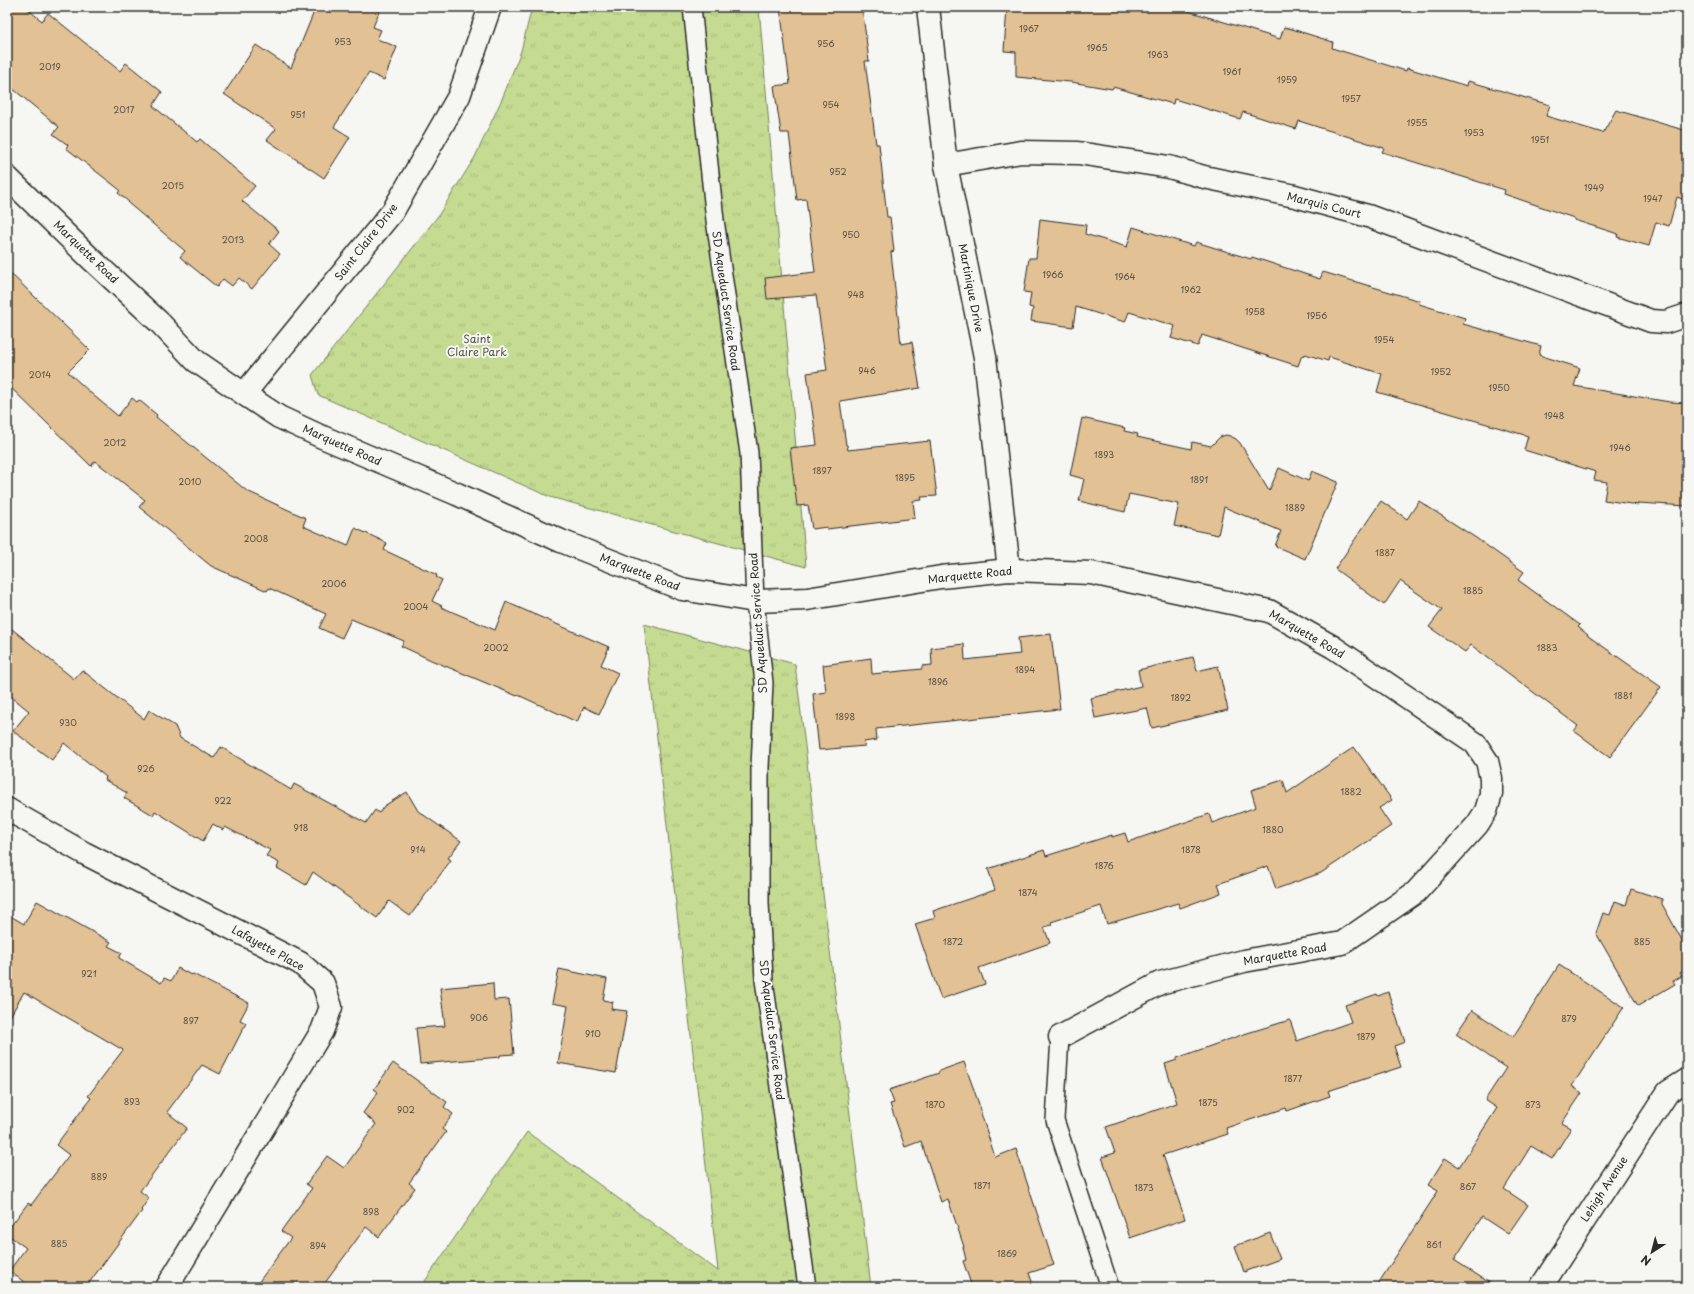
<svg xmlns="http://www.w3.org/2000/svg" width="1694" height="1294" font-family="'Playpen Sans',sans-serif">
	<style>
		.grass { fill: url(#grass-tufts); stroke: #78835e }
		.building { fill: #e2c194; stroke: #2b2b2b }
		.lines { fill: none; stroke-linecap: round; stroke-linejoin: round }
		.service-casing { stroke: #2b2b2b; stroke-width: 20 }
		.minor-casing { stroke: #2b2b2b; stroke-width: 25 }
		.tertiary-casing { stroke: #2b2b2b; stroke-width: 25 }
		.service { stroke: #f6f6f2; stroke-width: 17 }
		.minor { stroke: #f6f6f2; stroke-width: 22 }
		.tertiary { stroke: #f6f6f2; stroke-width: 22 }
		.labels { text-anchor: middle; stroke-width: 4; stroke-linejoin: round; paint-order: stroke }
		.number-label { font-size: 9px; fill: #595045 }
		.street-label { font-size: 11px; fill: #2b2b2b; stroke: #f6f6f2 }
		.park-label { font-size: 11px; fill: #515744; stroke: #f6f6f2 }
	</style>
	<defs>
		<pattern id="grass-tufts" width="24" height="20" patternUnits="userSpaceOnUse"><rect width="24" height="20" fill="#c4db91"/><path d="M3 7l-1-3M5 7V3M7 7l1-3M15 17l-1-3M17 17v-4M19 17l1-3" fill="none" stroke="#a9bc7d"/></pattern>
	</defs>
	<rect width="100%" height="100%" fill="#f6f6f2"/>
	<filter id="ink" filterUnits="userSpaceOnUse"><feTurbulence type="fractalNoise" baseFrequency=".025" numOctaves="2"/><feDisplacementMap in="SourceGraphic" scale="8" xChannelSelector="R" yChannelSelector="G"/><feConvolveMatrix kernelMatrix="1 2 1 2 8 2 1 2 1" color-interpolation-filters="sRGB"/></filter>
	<g filter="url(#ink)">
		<g class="grass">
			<path d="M532,7H759L806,567L550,497L318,395L312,375L438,216L475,157L502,99L521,51Z"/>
			<path d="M644,624L795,664L871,1287H421L527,1132L718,1271Z"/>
		</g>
		<g class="building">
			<path d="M7,7H25L42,21L48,13L120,71L126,63L162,92L153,106L197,142L200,139L255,186L242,201L279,231L269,244L280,254L252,289L239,278L232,286L223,279L217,287L180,257L185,251L128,203L129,202L118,193L120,190L66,148L68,145L53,134L59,127L7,84Z"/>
			<path d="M316,7H381L373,27L381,30L377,39L397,47L384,80L369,73L334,127L350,137L324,178L267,140L276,129L224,94L256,45L291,68Z"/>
			<path d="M780,7H862L869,61H865L876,144H879L887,217H890L894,251L891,252L901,344L912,342L920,388L840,401L846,445H847L848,450L930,441L937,496L921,497L922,500L913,501L915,518L827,529V527L812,529L808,505L797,506L790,448L817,445L807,373L827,370L816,295L767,299L765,278L815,272L806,199L797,200L789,133H781L774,86L790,84Z"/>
			<path d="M1007,7H1175L1280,39L1284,27L1292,29L1333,42L1332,48L1406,71L1407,68L1467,86L1468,81L1550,105L1546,116L1603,133L1616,110L1687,131V201L1677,197L1669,226L1656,222L1649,246L1617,237L1618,234L1574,220V218L1504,194L1505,190L1382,152L1384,148L1299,121L1296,129L1243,112L1240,119L1174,99L1173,104L1113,87L1112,89L1071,82L1016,77V52L1004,51Z"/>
			<path d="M1040,219L1086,225L1085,234L1127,247L1133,227L1194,246L1196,242L1251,259L1252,257L1320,279L1323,272L1420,301L1419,304L1465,318L1463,324L1541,346L1539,355L1580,368L1574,386L1670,402L1687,403V506L1638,503V505L1604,500L1607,482L1594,480L1596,472L1524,450L1528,436L1377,392L1382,374L1329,357L1328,361L1305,354L1304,356L1302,355L1298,366L1202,335L1198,346L1171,338L1175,326L1129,312L1125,322L1076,307L1073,327L1031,321L1033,308L1029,307L1031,293L1024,292L1029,258H1036Z"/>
			<path d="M7,270L90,350L68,372L93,395L118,416L132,398L137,402L139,400L157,415L156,417L247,491L306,518L303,526L348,546L355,528L387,543L384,550L437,575L436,577L442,580L432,601L442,606L441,607L495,630L506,602L609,647L601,665L618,673L599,714L584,707L577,722L518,695L517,696L431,660L401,646L404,641L351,619L342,638L319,628L326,614L269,588L267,591L211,566L139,507L145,500L95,461L91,466L7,384Z"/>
			<path d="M1082,418L1125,428L1124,431L1138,434L1137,437L1191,449L1192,442L1211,446L1220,437L1226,435L1230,436L1236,439L1240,443L1269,491L1279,468L1308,481L1312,471L1338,482L1305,559L1275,546L1281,531L1224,507L1218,535L1174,526L1179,504L1129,494L1125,512L1079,501L1084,479L1070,475Z"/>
			<path d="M1381,501L1407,519L1419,501L1476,538L1524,572L1518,580L1580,625L1578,627L1588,635V636L1661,687L1610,757L1574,731L1578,726L1471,645L1465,652L1429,627L1442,610L1400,581L1384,605L1335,569Z"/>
			<path d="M7,625L74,679L82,670L144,719L149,710L175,726L180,738L214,758L221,747L291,790L294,784L366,823L375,810L379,813L384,806L407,792L418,811L461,841L448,858L451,860L410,916L389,901L377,918L313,872L306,885L277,868L279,863L266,856L270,850L225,827L223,830L213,824L203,841L155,811L153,815L124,798L127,793L105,780L106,777L64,743L52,760L13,731L29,711L7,693Z"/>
			<path d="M1051,634L1060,709L876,729L877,740L864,742L865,746L819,750L813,694L826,692L823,665L871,658L872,674L922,669V666L932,665L931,648L964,644L965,660L1020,654L1018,638Z"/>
			<path d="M1193,657L1197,671L1218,666L1228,710L1152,728L1147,708L1095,718L1091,698L1141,686L1138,670Z"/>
			<path d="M1354,747L1392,800L1379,808L1391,826L1321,873L1276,889L1268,866L1218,884L1221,893L1180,908L1178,903L1107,924L1101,906L1051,922L1052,925L1044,927L1050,943L979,968L985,984L941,999L915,924L935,918L933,911L995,890L988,869L1044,850L1046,856L1112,835V837L1125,833L1128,842L1209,814L1212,823L1256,807L1251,790L1283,780L1287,793Z"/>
			<path d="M1631,889L1662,899V904L1687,949V969L1680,973L1682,976L1673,981L1675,984L1638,1006L1596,933L1603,913L1610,915L1615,901L1626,905Z"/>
			<path d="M37,901L111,942L108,946L122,953L119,958L161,983L164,978L171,981L178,968L191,975L193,974L249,1003L240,1020L246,1023L220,1074L202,1065L167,1112L187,1128L140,1191L149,1198L141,1210L142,1211L86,1287H31L9,1271L26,1248L7,1234V1231L28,1203L31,1205L69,1155L56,1145L91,1098L88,1096L123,1050L24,992L7,1022V914L24,924Z"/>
			<path d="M1559,965L1624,1007L1572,1086L1582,1093L1562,1123L1571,1128L1552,1159L1531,1146L1504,1189L1528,1205L1508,1234L1482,1217L1454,1260L1496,1287H1376L1438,1191L1428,1185L1445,1158L1459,1167L1497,1108L1485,1100L1506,1068L1456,1034L1472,1010L1513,1037Z"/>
			<path d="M559,969L607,979L603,1000L613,1002L611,1009L627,1011L616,1073L558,1063L568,1006L552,1003Z"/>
			<path d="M493,983L494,1000L509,999L514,1054L500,1055V1057L420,1064L416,1028L445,1026L440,988Z"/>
			<path d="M1388,992L1405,1042L1394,1046L1401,1067L1328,1091L1330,1096L1287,1111L1286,1108L1226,1128L1228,1134L1163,1155L1185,1219L1130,1238L1102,1157L1115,1153L1106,1127L1177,1103L1165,1064L1177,1060V1058L1244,1034L1290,1020L1297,1041L1351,1022L1345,1005L1377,994L1378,996Z"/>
			<path d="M964,1062L980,1107H979L995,1157L1016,1149L1054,1265L1029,1273L1034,1287H972L963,1261L966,1260L963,1247H964L948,1199L941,1202L921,1141L905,1147L890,1104L894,1103L889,1090L939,1073V1071Z"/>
			<path d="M393,1063L447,1102L444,1107L453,1114L442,1129L446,1132L409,1183L415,1188L379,1237L366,1227L322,1287H255L291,1238L281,1231L312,1188L306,1184L327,1156L344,1168L376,1124L363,1113L378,1092L374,1089Z"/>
			<path d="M1270,1233L1280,1259L1244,1272L1235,1246Z"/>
		</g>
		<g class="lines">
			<defs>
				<g id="service">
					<path d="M692,7L715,220L749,453L755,601L764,683L760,767V903L764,980L807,1287"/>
					<path d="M1060,1037L1055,1120L1110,1287"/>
				</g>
				<g id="minor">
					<path d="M928,7L946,165L985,357L1009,570"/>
					<path d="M946,165L1021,152L1078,153L1169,167L1204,177L1295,196L1368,216L1651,321L1666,322L1687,315"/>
					<path d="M244,394L279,417L320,436L457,494L561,541L682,589L755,601L807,599L941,577L1009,570L1091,573L1269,611L1333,647L1475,743L1487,761L1491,778V794L1486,811L1477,825L1416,892L1342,943L1244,961L1160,983L1060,1037"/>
					<path d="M7,809L84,853L300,963L323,983L331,1007L322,1031L167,1287"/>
					<path d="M1541,1287L1668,1092L1687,1080"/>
				</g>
				<path id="tertiary" d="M7,177L90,258L160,323L196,361L244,394L393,211L459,96L490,7"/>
			</defs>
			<use href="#service" class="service-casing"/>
			<use href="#minor" class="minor-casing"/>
			<use href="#tertiary" class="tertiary-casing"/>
			<use href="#service" class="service"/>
			<use href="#minor" class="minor"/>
			<use href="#tertiary" class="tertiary"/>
		</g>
	</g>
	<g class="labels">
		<g class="number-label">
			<text x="1029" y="32">1967</text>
			<text x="343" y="45">953</text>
			<text x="826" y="47">956</text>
			<text x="1097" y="51">1965</text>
			<text x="1158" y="58">1963</text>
			<text x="50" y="70">2019</text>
			<text x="1232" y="75">1961</text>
			<text x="1287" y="83">1959</text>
			<text x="1351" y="102">1957</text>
			<text x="831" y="108">954</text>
			<text x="124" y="113">2017</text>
			<text x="298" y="118">951</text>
			<text x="1417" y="126">1955</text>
			<text x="1474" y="136">1953</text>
			<text x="1540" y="143">1951</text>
			<text x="838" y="175">952</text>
			<text x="173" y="189">2015</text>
			<text x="1594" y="191">1949</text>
			<text x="1653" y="202">1947</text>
			<text x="851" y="238">950</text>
			<text x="233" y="243">2013</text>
			<text x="1053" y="278">1966</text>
			<text x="1125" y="280">1964</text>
			<text x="1191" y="293">1962</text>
			<text x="856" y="298">948</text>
			<text x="1255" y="315">1958</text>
			<text x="1317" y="319">1956</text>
			<text x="1384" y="343">1954</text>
			<text x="867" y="374">946</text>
			<text x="1441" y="375">1952</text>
			<text x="40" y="378">2014</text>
			<text x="1499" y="391">1950</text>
			<text x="1554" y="419">1948</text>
			<text x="115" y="446">2012</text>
			<text x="1620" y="451">1946</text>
			<text x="1104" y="458">1893</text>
			<text x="822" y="474">1897</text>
			<text x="905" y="481">1895</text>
			<text x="1199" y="483">1891</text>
			<text x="190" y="485">2010</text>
			<text x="1295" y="511">1889</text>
			<text x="256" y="542">2008</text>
			<text x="1385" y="556">1887</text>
			<text x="334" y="587">2006</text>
			<text x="1473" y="594">1885</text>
			<text x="416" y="610">2004</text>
			<text x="496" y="651">2002</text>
			<text x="1547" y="651">1883</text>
			<text x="1025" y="673">1894</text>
			<text x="938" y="685">1896</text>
			<text x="1623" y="699">1881</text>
			<text x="1181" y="701">1892</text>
			<text x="845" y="720">1898</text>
			<text x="68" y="726">930</text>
			<text x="146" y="772">926</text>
			<text x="1351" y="795">1882</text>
			<text x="223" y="804">922</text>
			<text x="301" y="831">918</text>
			<text x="1273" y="833">1880</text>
			<text x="418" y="853">914</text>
			<text x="1191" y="853">1878</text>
			<text x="1104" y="869">1876</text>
			<text x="1028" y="896">1874</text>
			<text x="953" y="945">1872</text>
			<text x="1642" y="945">885</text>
			<text x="89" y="977">921</text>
			<text x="479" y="1021">906</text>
			<text x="1569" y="1022">879</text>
			<text x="191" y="1024">897</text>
			<text x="593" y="1037">910</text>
			<text x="1366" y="1040">1879</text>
			<text x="1293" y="1082">1877</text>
			<text x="132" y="1105">893</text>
			<text x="1208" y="1106">1875</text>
			<text x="935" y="1108">1870</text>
			<text x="1533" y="1108">873</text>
			<text x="406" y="1113">902</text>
			<text x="99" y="1180">889</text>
			<text x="982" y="1189">1871</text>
			<text x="1468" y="1190">867</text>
			<text x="1144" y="1191">1873</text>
			<text x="371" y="1215">898</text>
			<text x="59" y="1247">885</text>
			<text x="1434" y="1248">861</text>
			<text x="318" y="1249">894</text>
			<text x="1007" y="1257">1869</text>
		</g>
		<g class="street-label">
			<text transform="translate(1324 205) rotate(14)" y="4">Marquis Court</text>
			<text transform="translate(366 242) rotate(-52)" y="4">Saint Claire Drive</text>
			<text transform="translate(86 252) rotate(44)" y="4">Marquette Road</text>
			<text transform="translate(971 288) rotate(79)" y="4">Martinique Drive</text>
			<text transform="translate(726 301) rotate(82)" y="4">SD Aqueduct Service Road</text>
			<text transform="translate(342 445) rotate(24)" y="4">Marquette Road</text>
			<text transform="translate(640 572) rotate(21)" y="4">Marquette Road</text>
			<text transform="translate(970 575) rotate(-6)" y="4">Marquette Road</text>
			<text transform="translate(758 623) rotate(-94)" y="4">SD Aqueduct Service Road</text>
			<text transform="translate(1307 634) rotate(30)" y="4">Marquette Road</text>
			<text transform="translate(268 948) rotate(29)" y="4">Lafayette Place</text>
			<text transform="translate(1285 954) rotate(-10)" y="4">Marquette Road</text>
			<text transform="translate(772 1030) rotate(83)" y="4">SD Aqueduct Service Road</text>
			<text transform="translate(1604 1189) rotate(-57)" y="4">Lehigh Avenue</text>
		</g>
		<g class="park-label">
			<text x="477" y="343">Saint<tspan x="477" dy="13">Claire Park</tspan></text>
		</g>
	</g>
	<rect width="1694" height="1294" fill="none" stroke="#f6f6f2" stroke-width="24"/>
	<rect x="12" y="12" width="1670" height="1270" fill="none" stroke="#2b2b2b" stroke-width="1.5" filter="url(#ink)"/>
	<g transform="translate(1652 1252) rotate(216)" stroke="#f6f6f2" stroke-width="3" paint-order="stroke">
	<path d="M0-3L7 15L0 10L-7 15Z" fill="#2b2b2b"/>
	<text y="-6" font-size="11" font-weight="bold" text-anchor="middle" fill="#2b2b2b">N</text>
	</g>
</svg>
